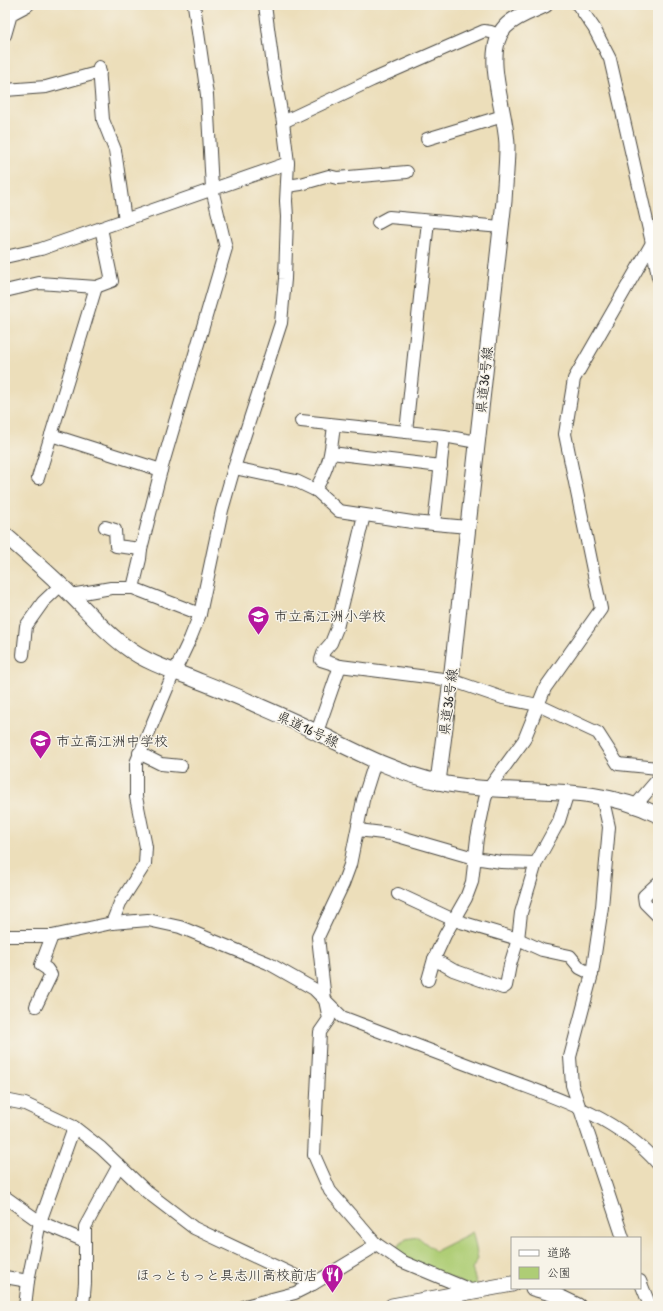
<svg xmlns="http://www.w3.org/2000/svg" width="663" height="1311" font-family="'Patrick Hand','Klee One',sans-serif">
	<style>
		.green { fill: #aecd75; stroke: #6c7c50 }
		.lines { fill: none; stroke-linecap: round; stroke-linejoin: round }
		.minor-casing { stroke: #484640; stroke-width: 14 }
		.major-casing { stroke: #484640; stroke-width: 17 }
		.minor { stroke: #fff; stroke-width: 12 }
		.major { stroke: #fff; stroke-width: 15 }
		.labels { text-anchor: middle; stroke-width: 3; stroke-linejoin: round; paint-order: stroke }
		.street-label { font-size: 14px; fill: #2b2b2b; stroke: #f7f3e8 }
		.poi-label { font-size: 14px; fill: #2b2b2b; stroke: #f7f3e8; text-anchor: start }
	</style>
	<rect width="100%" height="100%" fill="#f7f3e8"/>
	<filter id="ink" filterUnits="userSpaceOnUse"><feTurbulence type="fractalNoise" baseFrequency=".025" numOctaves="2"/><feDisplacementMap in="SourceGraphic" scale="8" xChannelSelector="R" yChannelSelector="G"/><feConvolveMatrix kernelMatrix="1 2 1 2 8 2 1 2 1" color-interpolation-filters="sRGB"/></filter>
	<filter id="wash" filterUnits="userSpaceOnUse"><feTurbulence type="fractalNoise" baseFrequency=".012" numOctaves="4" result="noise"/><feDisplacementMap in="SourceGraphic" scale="16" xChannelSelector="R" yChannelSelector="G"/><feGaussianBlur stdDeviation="0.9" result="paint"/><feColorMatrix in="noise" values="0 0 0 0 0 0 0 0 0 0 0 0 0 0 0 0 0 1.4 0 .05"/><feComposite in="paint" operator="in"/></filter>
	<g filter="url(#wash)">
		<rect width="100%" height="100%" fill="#ecdeba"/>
		<path class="green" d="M473,1232L478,1259L472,1269L479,1290L390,1253L406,1239L418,1237L435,1251Z"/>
	</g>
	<g filter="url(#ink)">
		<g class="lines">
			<defs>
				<g id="minor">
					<path d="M578,5L594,28L610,59L652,243L658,277"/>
					<path d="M5,35L11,14L28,5"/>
					<path d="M99,67L103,120L115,150L125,220"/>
					<path d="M5,90L46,87L100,72"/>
					<path d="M283,122L372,80L484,31L491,32L499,35"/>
					<path d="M427,139L503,116"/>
					<path d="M287,186L301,184L329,176L337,178L407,172"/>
					<path d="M378,223L389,217L501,227"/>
					<path d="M5,257L41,249L288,163"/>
					<path d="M5,291L39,283L96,287L112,281L101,228"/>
					<path d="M301,421L444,436L477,442"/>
					<path d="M406,432L428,221"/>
					<path d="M51,435L161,470"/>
					<path d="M331,453L441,466"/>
					<path d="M234,468L296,481L317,491L339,511L412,522L468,527"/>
					<path d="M38,478L96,287"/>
					<path d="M315,490C330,466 331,452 334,425"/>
					<path d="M434,524L444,436"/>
					<path d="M105,527L115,530L116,546L141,549"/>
					<path d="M133,588L140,559L141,549L161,470L226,248L212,189L207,95L194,5"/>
					<path d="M71,595L111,588H133L200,614"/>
					<path d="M23,655L26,626L43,602L61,585"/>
					<path d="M340,666L321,660L324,651L331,643L337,628L364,515"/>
					<path d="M317,732L340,666L451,680L503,698L538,705L598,733L618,764L658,768"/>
					<path d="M139,753L161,764L181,766"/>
					<path d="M375,762L363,800L350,865L343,884L318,937L325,1000L329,1019L320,1032L314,1155L330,1191L375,1243L401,1261L473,1291"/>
					<path d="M602,796L609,827L602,907L592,974L570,1057L572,1085L623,1238"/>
					<path d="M635,806L658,779"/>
					<path d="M358,830L391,834L474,858L501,862L536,863"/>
					<path d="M658,883L644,896L645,903L658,916"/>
					<path d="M398,894L454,920L518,939L542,950L570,956L580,968L592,974"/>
					<path d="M112,923L120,903L145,864L146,847L136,797V763L171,679L190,639L200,614L222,510L234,468L281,323L285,279L287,217L286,201L288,163L283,122L274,73L265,5"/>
					<path d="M5,936H52L112,923L148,920L180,927L268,963L314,989L342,1017C392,1036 442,1055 492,1074C551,1096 616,1115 658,1164"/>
					<path d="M434,959L453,970L503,988L506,986L510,965L518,939L521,913L536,863L559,821L568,792"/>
					<path d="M428,980L434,959L445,935L466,898L472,882L477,838L485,799L489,788L524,740L545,688L601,609L565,434L574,379L652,243"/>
					<path d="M36,1006L51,975L47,969L41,965L52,936"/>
					<path d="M5,1100L25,1104L74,1127L101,1148L147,1192L194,1228L313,1284"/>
					<path d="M5,1197L40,1222L85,1241"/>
					<path d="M5,1277L28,1281"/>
					<path d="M640,1281L650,1306"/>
					<path d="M25,1306L28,1281L40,1222L74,1127"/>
					<path d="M83,1306L85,1283V1227L119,1165"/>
					<path d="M245,1306L295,1293L313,1284L369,1250L375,1243"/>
				</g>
				<g id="major">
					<path d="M5,535C28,555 51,575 73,597C90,614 106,633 126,647C144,661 167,669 189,677C209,685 230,693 250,702C273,712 297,722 320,734C359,753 396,773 438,782C511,798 589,780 658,815"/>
					<path d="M438,782L451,680L504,201C505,183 507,164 507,146C507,113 481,53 505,27C515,16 532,11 545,5"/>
					<path d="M533,1288L551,1293L578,1306"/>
					<path d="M392,1306L512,1284"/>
				</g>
			</defs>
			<use href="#minor" class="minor-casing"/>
			<use href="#major" class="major-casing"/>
			<use href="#minor" class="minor"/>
			<use href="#major" class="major"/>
		</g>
	</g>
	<defs>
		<symbol id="school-pin" viewBox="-11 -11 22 30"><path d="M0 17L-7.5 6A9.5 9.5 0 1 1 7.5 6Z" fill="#b5179e" stroke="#f7f3e8"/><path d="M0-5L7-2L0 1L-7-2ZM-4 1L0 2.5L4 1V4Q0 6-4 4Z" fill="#fff"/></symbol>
		<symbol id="restaurant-pin" viewBox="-11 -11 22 30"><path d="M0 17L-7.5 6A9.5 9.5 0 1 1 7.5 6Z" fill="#b5179e" stroke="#f7f3e8"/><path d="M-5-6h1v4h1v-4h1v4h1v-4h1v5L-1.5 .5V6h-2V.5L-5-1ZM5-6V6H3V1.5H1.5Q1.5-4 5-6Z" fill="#fff"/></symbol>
	</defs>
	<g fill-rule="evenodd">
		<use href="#school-pin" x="246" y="604" width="25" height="34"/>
		<use href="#school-pin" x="28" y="728" width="25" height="34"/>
		<use href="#restaurant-pin" x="320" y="1262" width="25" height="34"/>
	</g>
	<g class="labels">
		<g class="street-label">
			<text transform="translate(484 380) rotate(-84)" y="5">県道36号線</text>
			<text transform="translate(448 702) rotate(-83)" y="5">県道36号線</text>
			<text transform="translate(308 729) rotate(25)" y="5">県道16号線</text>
		</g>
		<g class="poi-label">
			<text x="274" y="621">市立高江洲小学校</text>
			<text x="56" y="746">市立高江洲中学校</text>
			<text x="318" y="1280" text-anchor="end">ほっともっと具志川高校前店</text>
		</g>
	</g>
	<rect width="663" height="1311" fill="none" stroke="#f7f3e8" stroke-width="20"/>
	<rect x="511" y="1237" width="130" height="52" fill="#f7f3e8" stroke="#a5a39c"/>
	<rect x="519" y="1250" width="20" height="6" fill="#ffffff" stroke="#a5a39c"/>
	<text x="547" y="1257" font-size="12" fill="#2b2b2b">道路</text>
	<rect x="519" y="1267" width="20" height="12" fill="#aecd75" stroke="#a5a39c"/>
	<text x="547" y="1277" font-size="12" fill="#2b2b2b">公園</text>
</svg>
